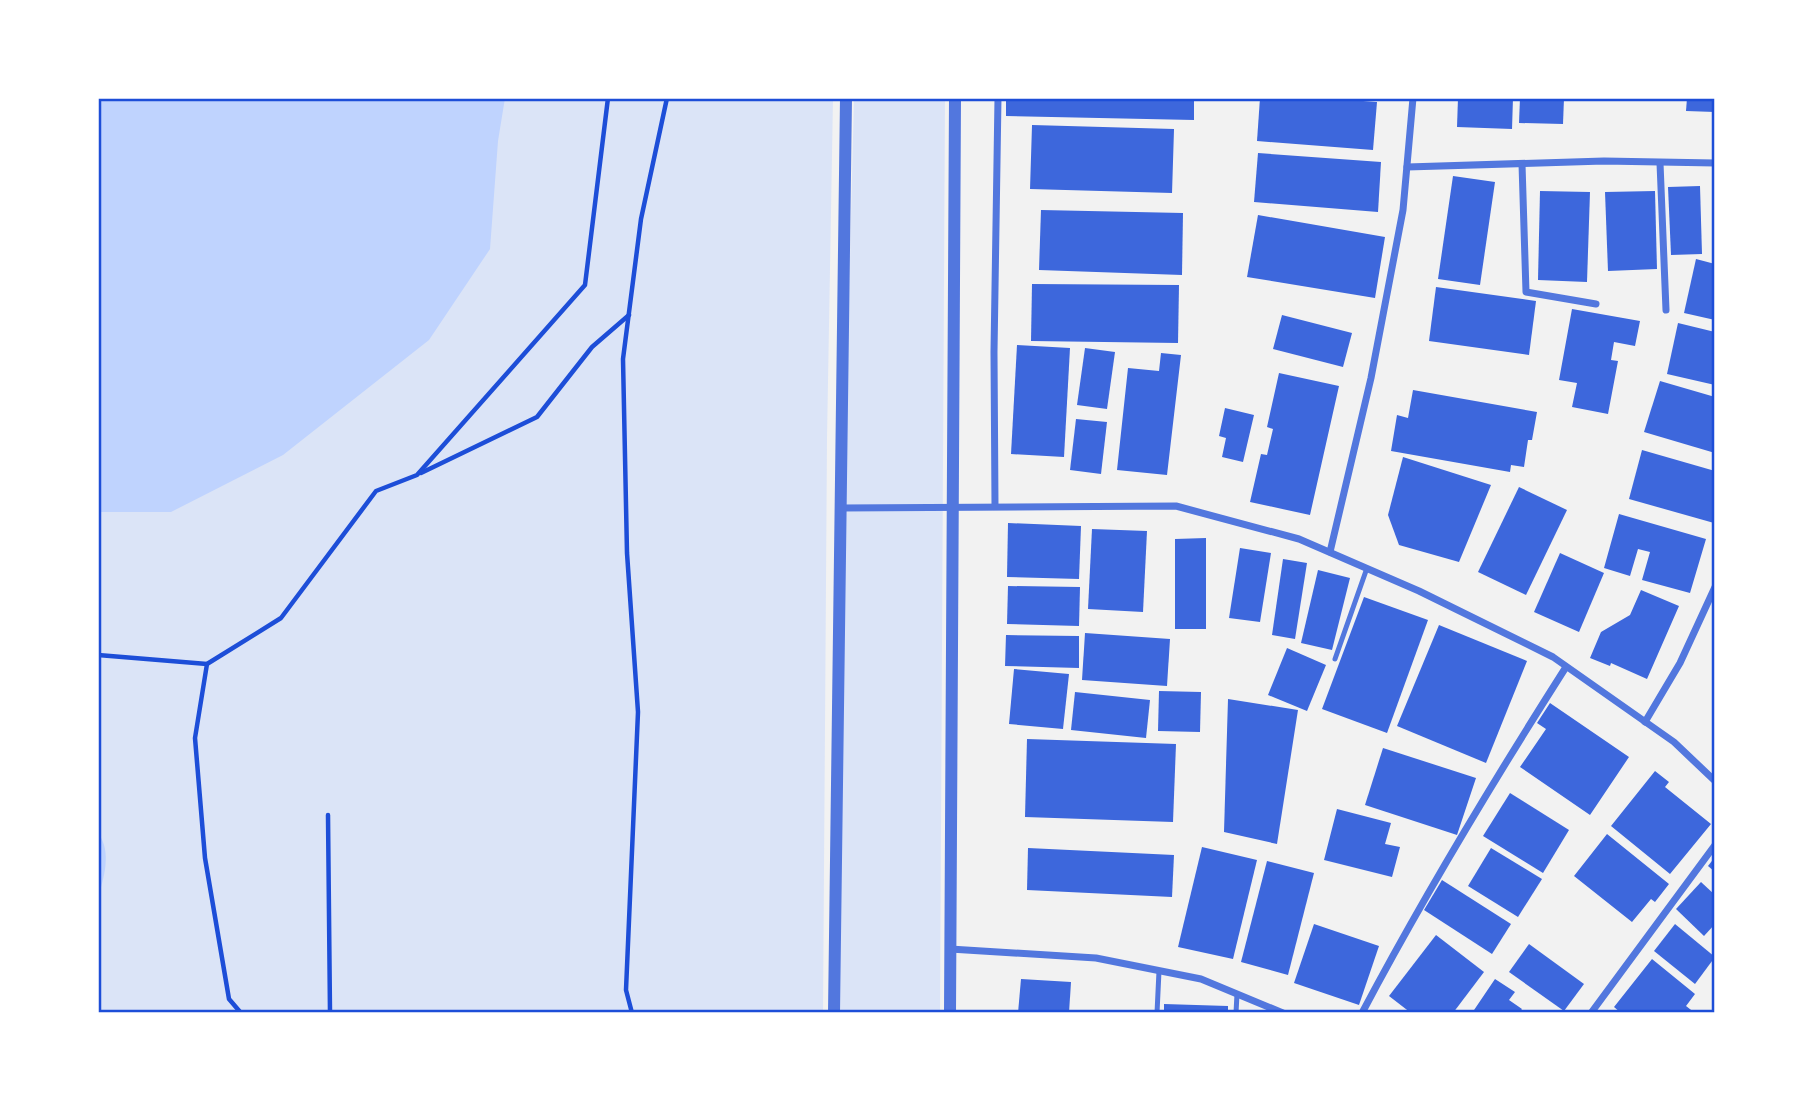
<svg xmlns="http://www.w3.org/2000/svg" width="1813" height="1111" font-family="Roboto,sans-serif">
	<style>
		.green { fill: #dbe4f7 }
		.water { fill: #bfd3fe }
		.building { fill: #3d67dc }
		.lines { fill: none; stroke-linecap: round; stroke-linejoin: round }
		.path { stroke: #1d4ed8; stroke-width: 4.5 }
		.service { stroke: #5277de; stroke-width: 5 }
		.minor { stroke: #5277de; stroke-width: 7 }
		.tertiary { stroke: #5277de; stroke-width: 12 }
		.neatline { fill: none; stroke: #1d4ed8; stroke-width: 2.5 }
	</style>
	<rect width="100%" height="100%" fill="#f2f2f2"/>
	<g class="green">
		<path d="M98,98H833L827,439L823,1013H98Z"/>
		<path d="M854,98H945L940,1013H835L839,697Z"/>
	</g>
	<g class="water">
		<path d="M98,98H505L498,141L490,249L429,340L283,455L171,512H98Z"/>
		<path d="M98,833C112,851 104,878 98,897Z"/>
	</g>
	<g class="building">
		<path d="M1006,98H1194V120L1006,116Z"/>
		<path d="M1260,98H1322L1377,102L1373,150L1257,141Z"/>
		<path d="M1458,98H1513L1512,129L1457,127Z"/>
		<path d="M1520,98H1564L1563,124L1519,123Z"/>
		<path d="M1687,98H1715V112L1686,111Z"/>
		<path d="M1032,125L1174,129L1172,193L1030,189Z"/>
		<path d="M1258,153L1381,162L1378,212L1254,202Z"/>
		<path d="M1453,176L1495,182L1480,285L1438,279Z"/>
		<path d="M1700,186L1702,254L1671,255L1668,187Z"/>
		<path d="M1540,191L1590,192L1587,282L1538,280Z"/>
		<path d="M1655,191L1657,269L1608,271L1605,192Z"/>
		<path d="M1041,210L1183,213L1182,275L1039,270Z"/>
		<path d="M1258,215L1385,237L1375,298L1247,277Z"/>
		<path d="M1696,259L1715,264V320L1684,313Z"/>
		<path d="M1032,284L1179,285L1178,343L1031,341Z"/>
		<path d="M1436,287L1536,301L1529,355L1429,341Z"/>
		<path d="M1572,309L1640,321L1635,346L1614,342L1611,360L1618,361L1608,414L1572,407L1577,383L1559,380Z"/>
		<path d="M1282,315L1352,333L1343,367L1273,349Z"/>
		<path d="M1678,323L1715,332V385L1667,374Z"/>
		<path d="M1017,345L1070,348L1064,457L1011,454Z"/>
		<path d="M1085,348L1115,352L1107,409L1077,405Z"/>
		<path d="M1161,353L1181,355L1167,475L1117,470L1128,368L1159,371Z"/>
		<path d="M1279,373L1339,386L1310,515L1250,502L1261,454L1267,455L1273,429L1267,427Z"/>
		<path d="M1660,381L1715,397V453L1644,432Z"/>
		<path d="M1413,390L1537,412L1532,440H1528L1524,467L1511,465L1510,472L1391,451L1397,415L1408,418Z"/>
		<path d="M1225,408L1254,415L1243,462L1222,457L1226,438L1219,436Z"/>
		<path d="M1076,419L1107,422L1101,474L1070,470Z"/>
		<path d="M1642,450L1715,471L1714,523L1629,499Z"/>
		<path d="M1403,457L1491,485L1459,562L1399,545L1388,515Z"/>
		<path d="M1519,487L1567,510L1526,595L1478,572Z"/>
		<path d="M1619,514L1706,539L1690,593L1642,580L1650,552L1638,549L1630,576L1604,568Z"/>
		<path d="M1008,523L1081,526L1079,579L1007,577Z"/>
		<path d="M1092,529L1147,531L1143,612L1088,609Z"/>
		<path d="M1206,538V629H1175V539Z"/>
		<path d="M1240,548L1271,553L1260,622L1229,618Z"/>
		<path d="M1560,553L1604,573L1579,632L1534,612Z"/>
		<path d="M1283,559L1307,563L1295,639L1272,635Z"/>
		<path d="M1318,570L1350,578L1332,650L1301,643Z"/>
		<path d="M1008,586L1080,587L1079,626L1007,624Z"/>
		<path d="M1641,590L1679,606L1647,679L1611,663L1610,666L1590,658L1601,632L1630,615Z"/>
		<path d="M1364,597L1428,620L1387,733L1322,709Z"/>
		<path d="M1439,625L1527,661L1486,763L1397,726Z"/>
		<path d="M1085,633L1170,639L1167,686L1082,680Z"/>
		<path d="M1006,635L1079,636V668L1005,666Z"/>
		<path d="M1287,648L1326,665L1307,711L1268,695Z"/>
		<path d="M1014,669L1069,674L1063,729L1009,724Z"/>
		<path d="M1159,691L1201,692L1200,732L1158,731Z"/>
		<path d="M1075,692L1150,700L1146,738L1071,730Z"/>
		<path d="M1228,699L1298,710L1277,844L1224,832Z"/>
		<path d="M1550,703L1629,757L1590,815L1520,767L1546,729L1537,723Z"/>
		<path d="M1027,739L1176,744L1173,822L1025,817Z"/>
		<path d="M1383,748L1476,778L1457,835L1365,805Z"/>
		<path d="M1655,771L1669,782L1665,787L1711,824L1670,874L1611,826Z"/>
		<path d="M1510,793L1569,830L1543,873L1483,836Z"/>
		<path d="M1337,809L1391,823L1385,844L1400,847L1392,877L1324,860Z"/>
		<path d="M1607,834L1669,884L1655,902L1651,899L1632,922L1574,876Z"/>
		<path d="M1202,847L1257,860L1233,959L1178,947Z"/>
		<path d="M1028,848L1174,855L1172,897L1027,890Z"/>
		<path d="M1491,848L1542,879L1518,917L1468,886Z"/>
		<path d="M1715,857V872L1708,866Z"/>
		<path d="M1267,861L1314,873L1288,975L1241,962Z"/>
		<path d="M1442,880L1511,924L1492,954L1424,910Z"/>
		<path d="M1701,882L1715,895V924L1704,936L1676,909Z"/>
		<path d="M1314,924L1379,946L1359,1005L1294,983Z"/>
		<path d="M1675,924L1715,957L1695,984L1654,951Z"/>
		<path d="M1436,935L1484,972L1453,1013H1411L1389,996Z"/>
		<path d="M1529,944L1584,984L1564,1011L1509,972Z"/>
		<path d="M1652,959L1695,994L1686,1006L1695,1013H1621L1614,1007Z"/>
		<path d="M1021,979L1071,982L1069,1013H1018Z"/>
		<path d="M1495,979L1515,992L1509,1000L1522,1009L1519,1013H1472Z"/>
		<path d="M1164,1004L1228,1006V1013H1164Z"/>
	</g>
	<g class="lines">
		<g class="path">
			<path d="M421,473L537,417L592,347L629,315"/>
			<path d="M98,655L207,664L281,618L376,491L417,475L585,285L608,98"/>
			<path d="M207,664L195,738L205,858L229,999L241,1013"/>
			<path d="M328,815L330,1013"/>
			<path d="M632,1013L626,990L638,712L627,553L623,359L641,219L667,98"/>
		</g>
		<g class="service">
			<path d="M1335,659L1367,568"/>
			<path d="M1157,1013L1159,971"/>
			<path d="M1236,1013L1237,994"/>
		</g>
		<g class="minor">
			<path d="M1660,163L1666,310"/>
			<path d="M1522,164L1526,292L1596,304"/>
			<path d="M1407,167L1604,161L1715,163"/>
			<path d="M995,506L994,352L998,98"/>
			<path d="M841,508L1176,506L1299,539L1419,591L1553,657L1674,742L1715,781"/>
			<path d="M1330,552L1371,378L1403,210L1413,98"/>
			<path d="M1645,722L1680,663L1715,587"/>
			<path d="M950,949L1096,958L1201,979L1283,1013"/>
			<path d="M1362,1013C1425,894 1494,780 1566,667"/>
			<path d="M1591,1013L1715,845"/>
		</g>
		<g class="tertiary">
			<path d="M834,1013L846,98"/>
			<path d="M950,1013L955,98"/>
		</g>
	</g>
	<rect width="1813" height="1111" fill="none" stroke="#ffffff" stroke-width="200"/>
	<rect x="100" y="100" width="1613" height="911" class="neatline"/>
</svg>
